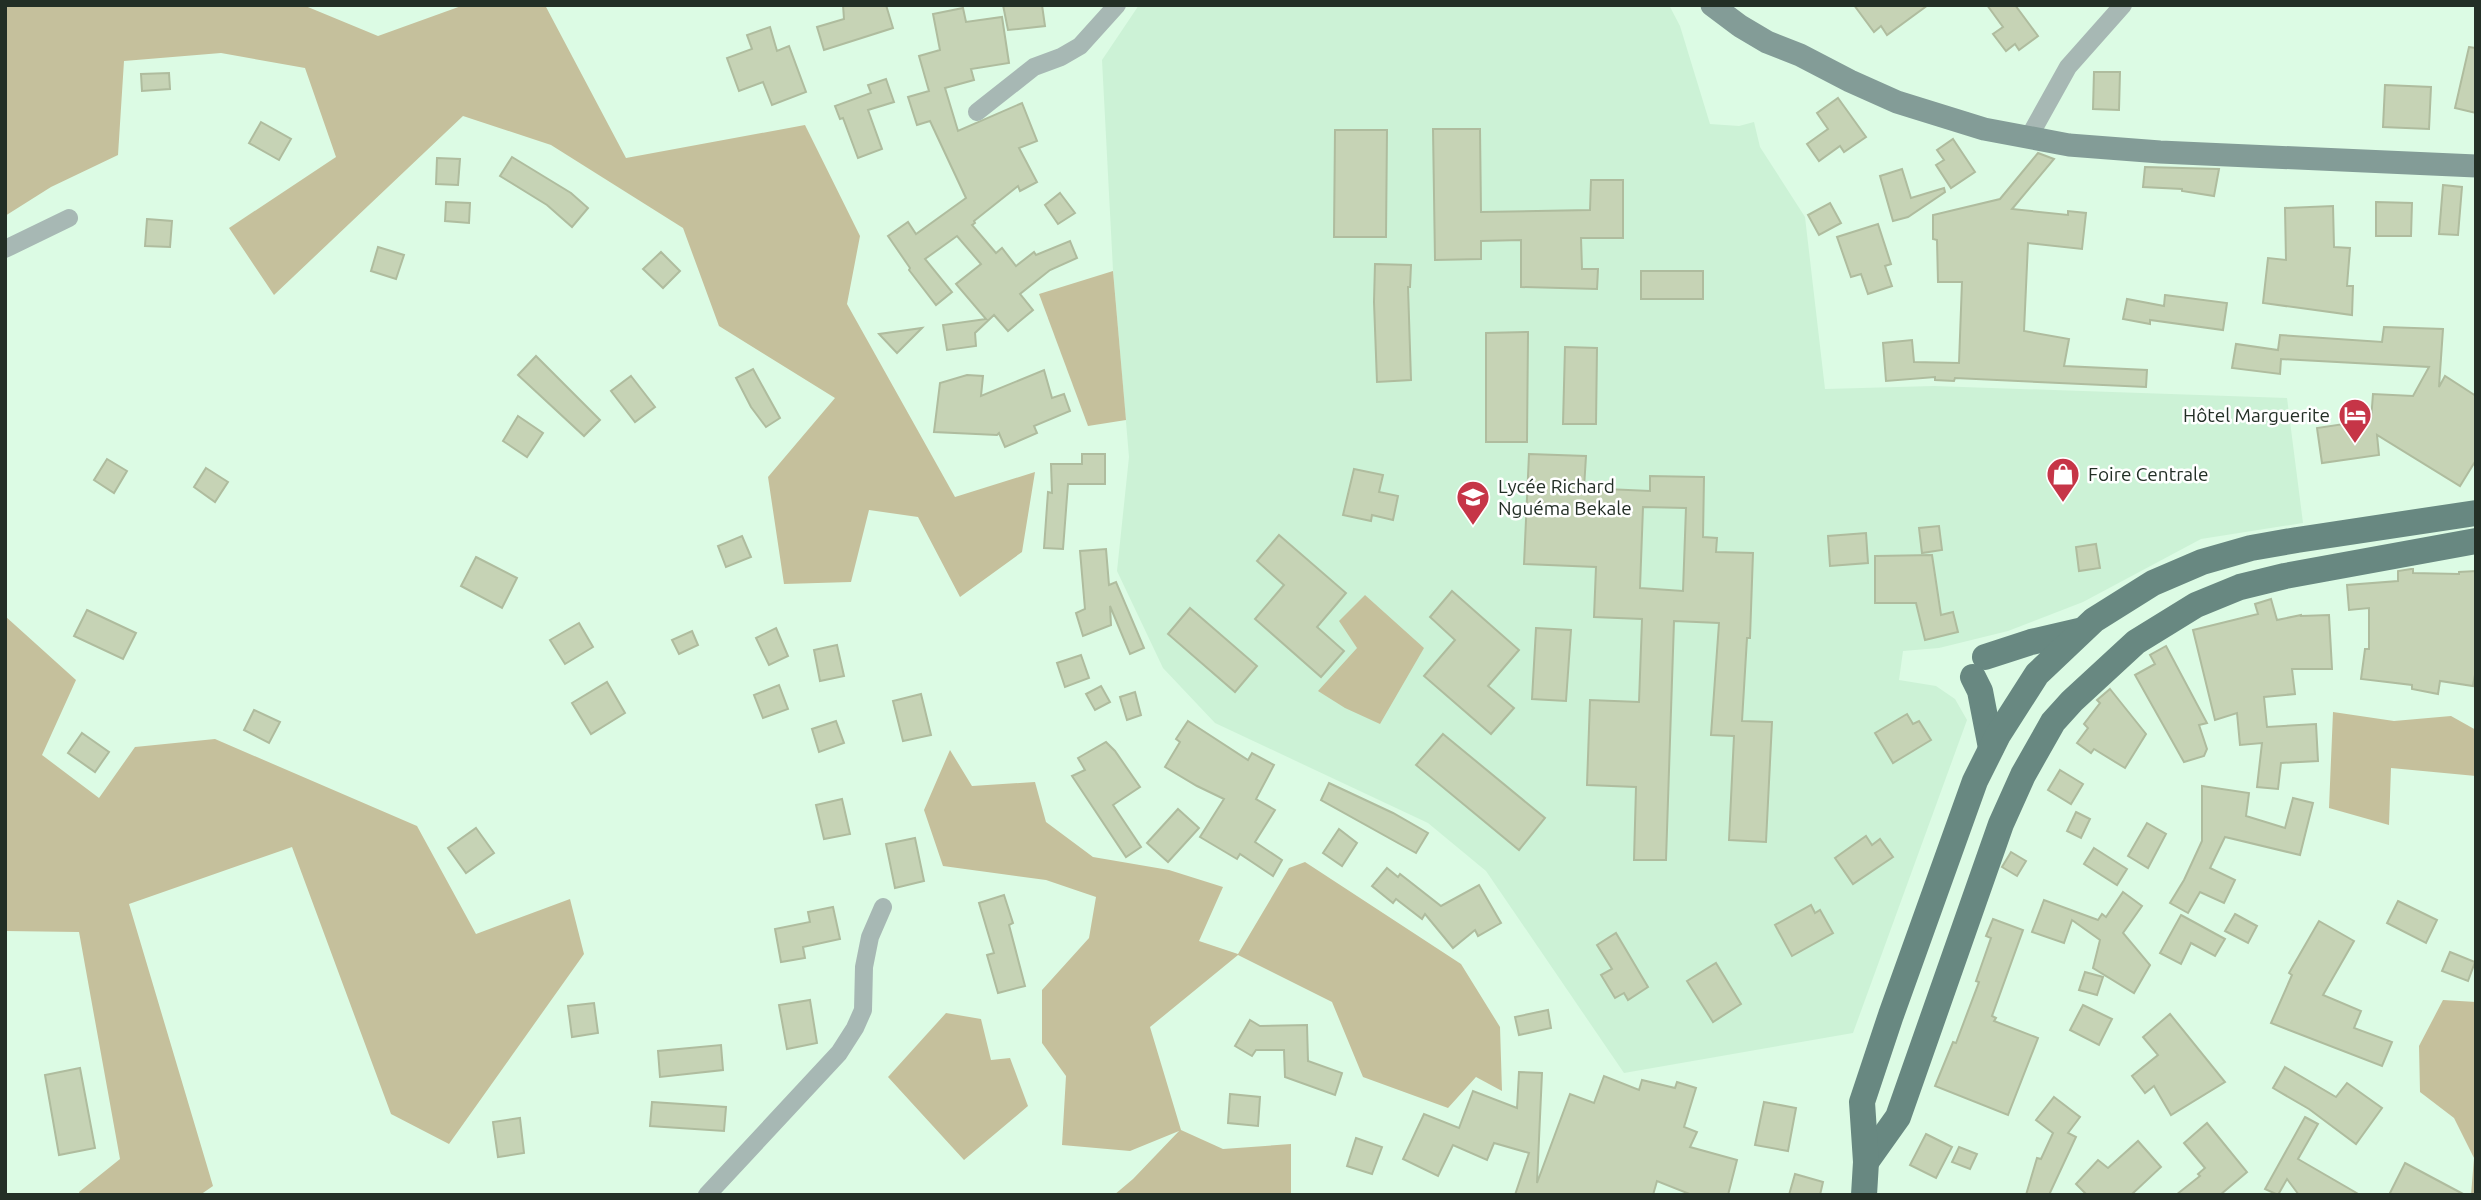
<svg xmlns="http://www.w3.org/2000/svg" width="2481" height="1200" font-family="Ubuntu,sans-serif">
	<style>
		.built { fill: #ccf2d6 }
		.forest { fill: #c5c09c }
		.building { fill: #c6d3b5; stroke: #afbc9e; stroke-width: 2; fill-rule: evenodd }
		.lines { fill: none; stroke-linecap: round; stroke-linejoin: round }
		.minor { stroke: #a7b8b4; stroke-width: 18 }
		.secondary { stroke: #839c97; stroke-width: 23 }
		.primary { stroke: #688881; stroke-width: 26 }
		.labels { text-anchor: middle; stroke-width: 5; stroke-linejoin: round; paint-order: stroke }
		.poi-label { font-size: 19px; fill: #232f26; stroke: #fff; text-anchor: start }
	</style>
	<rect width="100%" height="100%" fill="#dcfbe4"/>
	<path class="built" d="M1139,5H1669L1680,26L1710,124L1739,126L1754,122L1760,147L1805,217L1825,389L1934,386L2287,398L2303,523L2201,539L2083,602L2008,631L1939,648L1903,651L1899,680L1936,686L1955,699L1967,720L1853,1033L1624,1073L1486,871L1428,823L1215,723L1163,668L1117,571L1129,457L1113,270L1102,60Z"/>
	<g class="forest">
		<path d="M5,5H303L378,36L464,5H545L626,158L805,125L860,236L847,304L955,497L1035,472L1022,552L960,597L918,517L869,510L851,582L784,584L768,477L835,398L719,326L683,228L551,145L463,116L274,295L229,228L336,157L305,68L221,53L124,61L118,155L51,187L5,216Z"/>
		<path d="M1113,271L1126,420L1088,426L1039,294Z"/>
		<path d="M1365,595L1424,648L1380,724L1345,708L1318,691L1357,648L1339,621Z"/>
		<path d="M5,616L76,680L42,755L99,798L135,747L215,739L417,826L476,934L570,899L584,954L449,1144L391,1114L292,847L129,904L213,1186L200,1195H80L79,1192L120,1159L79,932L5,931Z"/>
		<path d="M2333,712L2394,721L2451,716L2476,730V776L2391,768L2389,825L2329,808Z"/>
		<path d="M950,750L972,786L1035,782L1046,822L1093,857L1169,870L1223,887L1199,941L1238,954L1289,868L1305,862L1461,964L1500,1027L1502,1091L1476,1077L1448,1108L1363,1077L1332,1002L1238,955L1150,1027L1181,1130L1223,1149L1291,1144V1195H1114L1133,1179L1179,1131L1130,1151L1062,1145L1066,1076L1042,1043V990L1089,938L1096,897L1046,880L943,866L924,810Z"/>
		<path d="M2443,1000L2476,1002V1195H2471L2474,1158L2454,1118L2420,1092L2419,1046Z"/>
		<path d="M946,1013L981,1019L991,1060L1010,1058L1028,1106L964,1160L888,1077Z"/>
	</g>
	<g class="building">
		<path d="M843,5H886L893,28L824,50L817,27L844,19Z"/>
		<path d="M1003,5H1042L1045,26L1008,30Z"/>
		<path d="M1854,5H1928L1887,35L1881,26L1874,32Z"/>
		<path d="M1987,5H2015L2038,36L2019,50L2015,44L2006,51L1993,34L2003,27Z"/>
		<path d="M963,8L966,22L1002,17L1009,63L971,69L974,80L945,88L958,131L1022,103L1037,141L1019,148L1037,182L1020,191L1018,186L974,221L975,223L972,225L996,253L1002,248L1016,266L1034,252L1036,255L1070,241L1077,258L1050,270L1020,294L1033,310L1008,331L994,315L975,333L976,346L947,350L943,325L986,319L956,284L981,264L957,236L925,259L952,292L936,305L909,270L910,268L888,236L908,222L916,234L966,198L930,121L917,125L908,97L929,91L919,56L940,50L933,14Z"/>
		<path d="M770,27L777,51L789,46L806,92L772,105L763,82L739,91L727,58L752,49L747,35Z"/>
		<path d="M2469,47L2476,48V113L2455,108Z"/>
		<path d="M2094,72H2120L2119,110L2093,109Z"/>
		<path d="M169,73L170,89L142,91L141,74Z"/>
		<path d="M886,79L894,102L868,110L882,149L858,158L843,118L840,119L835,106L871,93L868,85Z"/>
		<path d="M2385,85L2431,87L2429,129L2383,127Z"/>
		<path d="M1838,98L1866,137L1844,152L1840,146L1819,161L1807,144L1828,129L1817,113Z"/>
		<path d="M261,122L291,139L279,160L249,143Z"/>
		<path d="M1433,129H1480L1481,212L1590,210L1591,180H1623V238H1581L1582,269H1598L1597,289L1521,287V240L1481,241V259L1435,260Z"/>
		<path d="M1335,130H1387L1386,237H1334Z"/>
		<path d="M1953,139L1975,172L1951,188L1936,165L1944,160L1937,150Z"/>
		<path d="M2038,153L2054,159L2012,209L2068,215V211L2086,213L2082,249L2028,243L2024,331L2069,339L2064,366L2147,370L2146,387L1955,378L1954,381L1935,380V377L1886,381L1883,343L1912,340L1914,362L1959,363L1962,282H1938L1937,240L1933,239V215L2000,199Z"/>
		<path d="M512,157L571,193L588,208L572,227L547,205L500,176Z"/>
		<path d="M437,158L460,159L458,185L436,184Z"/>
		<path d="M2145,167L2219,169L2214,196L2182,191V189L2143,187Z"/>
		<path d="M1902,169L1911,198L1944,188L1945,192L1908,217L1893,221L1880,176Z"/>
		<path d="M2443,185L2462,187L2458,235L2439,234Z"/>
		<path d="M1060,193L1075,213L1058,224L1045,205Z"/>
		<path d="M446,202L470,203L469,223L445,221Z"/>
		<path d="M2376,202L2412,203L2411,236H2376Z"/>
		<path d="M1830,203L1841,223L1819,235L1808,215Z"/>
		<path d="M2333,206L2334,247L2350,248L2347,286H2353L2352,315L2263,303L2268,258L2286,260L2285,208Z"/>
		<path d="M147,219L172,221L170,247L145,246Z"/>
		<path d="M1878,224L1891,264L1885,266L1892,286L1868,294L1861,274L1851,277L1837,237Z"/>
		<path d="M378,247L404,255L396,279L371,271Z"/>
		<path d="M661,252L680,271L663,288L643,269Z"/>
		<path d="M1375,264L1411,265L1410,287H1408L1411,380L1377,382L1374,302Z"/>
		<rect x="1641" y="271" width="62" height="28"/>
		<path d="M2165,295L2227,303L2223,330L2150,320V324L2123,319L2127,299L2164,306Z"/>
		<path d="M2384,327L2443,329L2439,387L2445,376L2476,396V460L2460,486L2377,435L2379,455L2322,463L2317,428L2371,420L2373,394L2413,396L2429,367L2281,359L2280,374L2232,368L2236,344L2278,350L2280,335L2382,342Z"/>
		<path d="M922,328L897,353L879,334Z"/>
		<path d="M1528,332L1527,442H1486V333Z"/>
		<path d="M1565,347L1597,348L1596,424H1563Z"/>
		<path d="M536,356L600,420L584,436L518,375Z"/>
		<path d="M753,369L780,418L766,427L751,407L736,378Z"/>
		<path d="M1044,370L1052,398L1064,394L1070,411L1034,426L1037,433L1005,447L999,433L997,435L934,432L940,383L967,375L983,376L981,396Z"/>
		<path d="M631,376L655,407L635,422L611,391Z"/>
		<path d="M518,416L543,433L527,457L503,441Z"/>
		<path d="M1082,454H1105V484H1068L1063,549L1044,548L1048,492L1052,493L1051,464H1082Z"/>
		<path d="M1529,454L1586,456L1584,488L1650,491V476L1704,477L1703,537L1717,538L1716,552L1753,553L1750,638H1747L1742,721L1772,722L1766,842L1729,840L1734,736L1711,735L1719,623L1674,621L1666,860H1634L1636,787L1587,785L1590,700L1639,702L1642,619L1594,617L1596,567L1524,564ZM1643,507L1686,508L1683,591L1640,588Z"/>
		<path d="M107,459L127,471L114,493L94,480Z"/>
		<path d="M206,468L228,482L215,502L194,487Z"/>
		<path d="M1354,469L1383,475L1379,492L1398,496L1393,520L1372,515L1371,521L1343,515Z"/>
		<path d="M1939,526L1942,550L1922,553L1919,528Z"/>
		<path d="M1866,533L1868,563L1830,566L1828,536Z"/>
		<path d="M1279,535L1346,593L1317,627L1344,651L1321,677L1255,619L1284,585L1257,561Z"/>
		<path d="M742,536L751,557L726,567L718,546Z"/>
		<path d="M2096,544L2100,568L2079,571L2076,547Z"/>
		<path d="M1106,549L1109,585L1116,582L1144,648L1130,654L1110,606L1111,625L1083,636L1076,613L1085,609L1080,551Z"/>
		<path d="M1932,555L1941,615L1953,612L1958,632L1925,640L1916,603H1875V556Z"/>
		<path d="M476,557L517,578L502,608L461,586Z"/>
		<path d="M2411,569H2413V573L2459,574V572L2476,571V669L2473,686L2440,681L2438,694L2412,689V685L2361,679L2365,649H2369V608L2349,610L2347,585L2398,581V571Z"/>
		<path d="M1452,591L1519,650L1488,686L1514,708L1491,734L1424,676L1455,640L1430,617Z"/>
		<path d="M2271,599L2277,620L2301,615V616L2329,615L2332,669H2292L2295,694L2264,697L2267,727L2316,724L2318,761L2281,763L2278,789L2257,787L2262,743L2240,745L2237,713L2215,720L2193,630L2258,614L2255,604Z"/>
		<path d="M1190,608L1257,666L1235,692L1168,634Z"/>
		<path d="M87,610L136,633L123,659L74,636Z"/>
		<path d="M579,623L593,647L565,664L550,640Z"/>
		<path d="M776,628L788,656L769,665L756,638Z"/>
		<path d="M1536,628L1571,630L1566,701L1532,699Z"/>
		<path d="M692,631L698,645L679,654L672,640Z"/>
		<path d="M837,645L844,676L820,681L814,650Z"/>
		<path d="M2166,646L2207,723L2199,725L2207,749L2204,756L2184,762L2135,675L2155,664L2150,655Z"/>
		<path d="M1081,655L1089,678L1065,687L1057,663Z"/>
		<path d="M607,682L625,713L591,734L572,703Z"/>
		<path d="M779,685L788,709L763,718L754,695Z"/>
		<path d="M1101,686L1110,702L1095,710L1086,694Z"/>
		<path d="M2110,689L2146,734L2125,768L2094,749L2091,753L2077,743L2088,728L2084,724L2100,703L2097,700Z"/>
		<path d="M1135,692L1141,715L1127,720L1120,697Z"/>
		<path d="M921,694L931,735L903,741L893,701Z"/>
		<path d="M254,710L280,722L269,743L244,730Z"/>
		<path d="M1907,714L1913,724L1919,721L1931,740L1893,763L1875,733Z"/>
		<path d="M836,721L844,743L819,752L812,729Z"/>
		<path d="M1188,721L1248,760L1252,753L1274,765L1256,799L1275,810L1255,842L1282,860L1273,876L1240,854L1237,859L1200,837L1224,799L1197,786L1165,767L1180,742L1176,739Z"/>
		<path d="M82,733L109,752L95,772L68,753Z"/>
		<path d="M1443,734L1545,818L1519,850L1416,765Z"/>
		<path d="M1106,742L1115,751L1140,787L1113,805L1141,847L1126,857L1072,776L1085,770L1078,758Z"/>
		<path d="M2060,770L2083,784L2071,804L2048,790Z"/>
		<path d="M1329,783L1393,813L1428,833L1416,853L1321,800Z"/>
		<path d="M2202,786L2249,793L2246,816L2285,828L2293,798L2313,803L2300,855L2225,837L2210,868L2235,880L2224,903L2200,892L2188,913L2170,903L2184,880L2202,841Z"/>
		<path d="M842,799L850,834L824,839L816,805Z"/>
		<path d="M1178,809L1199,828L1168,862L1147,843Z"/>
		<path d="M2076,812L2090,819L2081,838L2067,831Z"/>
		<path d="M2147,823L2166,834L2148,868L2128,856Z"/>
		<path d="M476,828L494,853L466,873L448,848Z"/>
		<path d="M1339,829L1357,843L1342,866L1323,853Z"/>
		<path d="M1866,836L1872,845L1880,839L1893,857L1853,884L1835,858Z"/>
		<path d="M915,838L924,881L895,888L886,844Z"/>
		<path d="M2094,848L2127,869L2117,885L2084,864Z"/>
		<path d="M2011,852L2026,861L2017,876L2002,867Z"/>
		<path d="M1387,868L1398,877L1400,874L1441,906L1479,885L1501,923L1478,936L1475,930L1453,948L1425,914L1422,919L1396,899L1393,903L1372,886Z"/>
		<path d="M2123,892L2142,906L2123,933L2150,965L2134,993L2093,968L2100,940L2072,920L2064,943L2032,932L2044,900L2098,920L2102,914L2106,917Z"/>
		<path d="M1004,895L1013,923L1009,925L1025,986L998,993L987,955L994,953L979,903Z"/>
		<path d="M2398,901L2437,920L2426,943L2387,923Z"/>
		<path d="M1811,905L1815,913L1820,910L1833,933L1792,956L1775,925Z"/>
		<path d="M833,907L840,939L803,947L805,958L781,962L775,929L810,922L808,912Z"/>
		<path d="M2235,914L2257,926L2248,943L2225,931Z"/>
		<path d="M2181,915L2225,939L2215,956L2191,943L2181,964L2160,953Z"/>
		<path d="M1993,919L2023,930L1992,1016L1996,1018L1994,1021L2038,1038L2008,1115L1935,1086L1953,1042L1956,1043L1979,982L1976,981L1991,938L1986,936Z"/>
		<path d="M2319,921L2354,941L2323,995L2361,1011L2354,1028L2392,1042L2382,1066L2271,1023L2292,975L2289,973Z"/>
		<path d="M1616,933L1648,987L1628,1000L1624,993L1615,998L1601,975L1612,969L1597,945Z"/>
		<path d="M2450,952L2475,962L2468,981L2442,971Z"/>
		<path d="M1716,963L1741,1004L1713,1022L1687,981Z"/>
		<path d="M2085,972L2103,977L2097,995L2079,990Z"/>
		<path d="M810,1000L817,1043L787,1049L779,1005Z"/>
		<path d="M594,1003L598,1033L572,1037L568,1006Z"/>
		<path d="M2083,1005L2112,1019L2099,1045L2070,1030Z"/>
		<path d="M1548,1010L1551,1028L1519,1035L1515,1017Z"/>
		<path d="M2170,1014L2225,1082L2171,1115L2154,1086L2145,1093L2132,1076L2158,1055L2143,1037Z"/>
		<path d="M1250,1020L1260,1026L1307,1025L1308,1061L1342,1073L1335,1095L1285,1077L1284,1050H1256L1252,1056L1235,1046Z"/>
		<path d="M721,1045L723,1070L660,1077L658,1051Z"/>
		<path d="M2285,1067L2336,1097L2347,1083L2382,1108L2356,1144L2309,1109L2273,1088Z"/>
		<path d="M80,1068L95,1148L59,1155L45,1075Z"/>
		<path d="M1519,1072L1542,1073L1537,1183L1570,1094L1594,1103L1604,1076L1639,1090L1642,1080L1675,1088L1677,1082L1696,1088L1684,1127L1697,1132L1690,1147L1737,1160L1728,1195H1692L1657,1181L1653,1195H1515L1529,1153L1494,1143L1487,1160L1453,1145L1438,1176L1403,1159L1424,1114L1459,1128L1473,1091L1517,1108Z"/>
		<path d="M1230,1094L1260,1097L1258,1126L1228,1123Z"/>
		<path d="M2054,1097L2080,1117L2068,1133L2076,1137L2049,1195H2026L2037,1158L2041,1159L2053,1133L2036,1120Z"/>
		<path d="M652,1102L726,1107L724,1131L650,1126Z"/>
		<path d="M1764,1102L1796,1108L1788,1151L1755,1145Z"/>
		<path d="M2305,1117L2318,1124L2298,1159L2360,1195H2299L2287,1179L2278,1195L2265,1189Z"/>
		<path d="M520,1118L524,1153L498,1157L493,1122Z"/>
		<path d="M2207,1123L2247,1172L2220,1195H2176L2200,1176L2198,1174L2205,1168L2184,1143Z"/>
		<path d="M1926,1134L1952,1147L1936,1178L1910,1165Z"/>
		<path d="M1356,1138L1382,1147L1372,1174L1347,1166Z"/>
		<path d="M2138,1141L2161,1167L2131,1195H2087L2076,1184L2098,1160L2108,1168Z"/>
		<path d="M1959,1147L1977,1154L1970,1169L1952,1162Z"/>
		<path d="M2405,1163L2465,1195H2389Z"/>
		<path d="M1795,1174L1823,1182L1820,1195H1789Z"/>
	</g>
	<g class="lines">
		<g class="minor">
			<path d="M977,112L1034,67L1061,57L1080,46L1117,5"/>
			<path d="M2029,137L2068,67L2123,5"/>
			<path d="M5,249L69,218"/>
			<path d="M707,1195L839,1053L855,1028L863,1010L864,967L870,937L883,907"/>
		</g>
		<path class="secondary" d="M1712,5L1740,26L1767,42L1800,55L1850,81L1897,102L1984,129L2069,145L2160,152L2476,166"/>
		<g class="primary">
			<path d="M1985,657L2031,642L2079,631"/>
			<path d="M1973,677L1980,691L1991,748"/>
			<path d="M1866,1162L1898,1117L2001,824L2023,775L2053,722L2072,701L2136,642L2196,605L2240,587L2285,576L2476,541"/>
			<path d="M1864,1195L1866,1162L1862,1102L1891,1015L1975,781L1998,735L2037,674L2094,620L2153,583L2202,562L2251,548L2297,540L2476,513"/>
		</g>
	</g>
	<defs>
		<symbol id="hotel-pin" viewBox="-11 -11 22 30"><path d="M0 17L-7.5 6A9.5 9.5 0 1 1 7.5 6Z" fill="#c63547" stroke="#fff"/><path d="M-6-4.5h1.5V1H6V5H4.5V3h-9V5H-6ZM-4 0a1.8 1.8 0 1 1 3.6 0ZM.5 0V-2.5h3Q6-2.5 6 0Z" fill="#fff"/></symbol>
		<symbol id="shop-pin" viewBox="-11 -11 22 30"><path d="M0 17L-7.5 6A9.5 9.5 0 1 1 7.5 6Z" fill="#c63547" stroke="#fff"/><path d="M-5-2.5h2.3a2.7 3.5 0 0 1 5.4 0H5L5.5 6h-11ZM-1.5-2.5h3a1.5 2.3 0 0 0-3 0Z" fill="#fff"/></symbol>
		<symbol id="school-pin" viewBox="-11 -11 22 30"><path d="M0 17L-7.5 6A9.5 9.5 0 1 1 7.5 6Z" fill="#c63547" stroke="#fff"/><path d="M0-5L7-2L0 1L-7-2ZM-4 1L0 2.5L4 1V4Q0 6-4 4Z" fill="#fff"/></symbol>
	</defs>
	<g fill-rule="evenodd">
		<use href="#hotel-pin" x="2336" y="396" width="38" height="52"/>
		<use href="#shop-pin" x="2044" y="455" width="38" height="52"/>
		<use href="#school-pin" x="1454" y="478" width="38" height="52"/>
	</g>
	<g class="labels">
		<g class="poi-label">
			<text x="2330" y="422" text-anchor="end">Hôtel Marguerite</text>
			<text x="2088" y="481">Foire Centrale</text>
			<text x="1498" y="493">Lycée Richard<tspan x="1498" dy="22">Nguéma Bekale</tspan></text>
		</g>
	</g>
	<rect width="2481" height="1200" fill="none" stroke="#232f26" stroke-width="14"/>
</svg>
